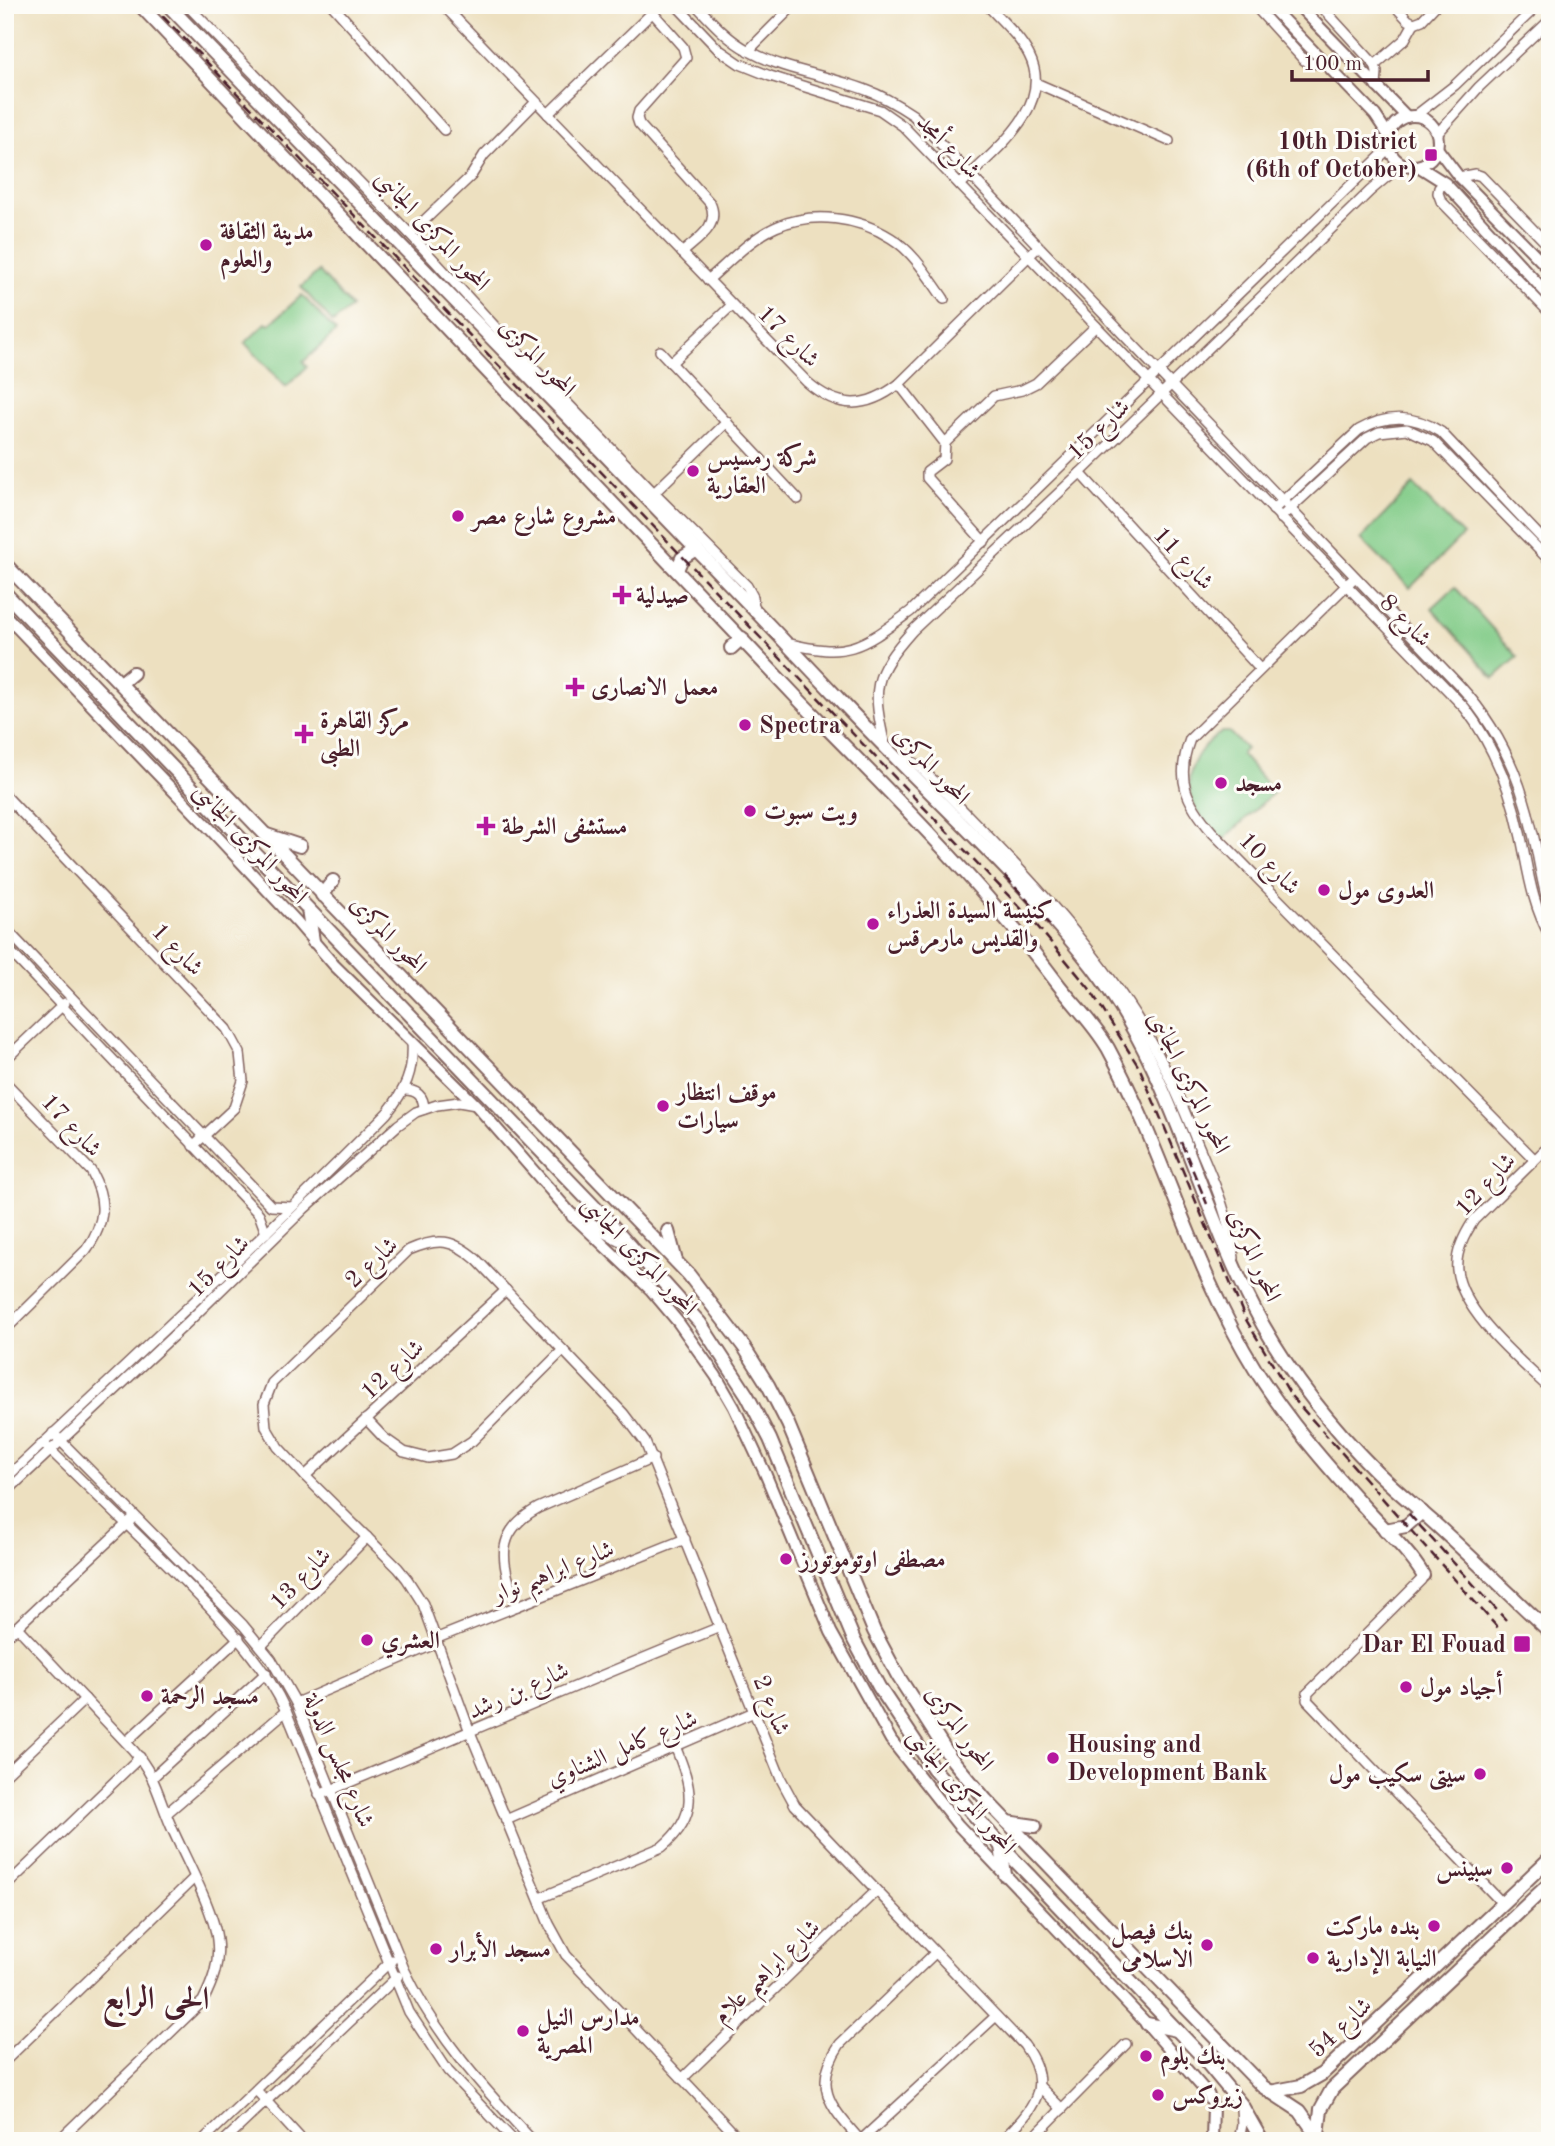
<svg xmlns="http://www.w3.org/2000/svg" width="1555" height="2146" font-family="'Old Standard TT',Amiri,serif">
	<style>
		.green { fill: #83cc89; stroke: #66765a; stroke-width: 2 }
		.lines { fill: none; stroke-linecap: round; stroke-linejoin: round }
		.minor-casing { stroke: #83635f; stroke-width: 12 }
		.tertiary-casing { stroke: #83635f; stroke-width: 14 }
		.secondary-casing { stroke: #83635f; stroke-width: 16 }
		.minor { stroke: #fff; stroke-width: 9 }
		.tertiary { stroke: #fff; stroke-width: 10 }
		.secondary { stroke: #fff; stroke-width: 12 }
		.rail { stroke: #4a1f2b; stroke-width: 2.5; stroke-dasharray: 10 5; stroke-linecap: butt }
		.poi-dot { fill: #b5179e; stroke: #fdfcf7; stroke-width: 2.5 }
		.labels { text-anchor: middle; stroke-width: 6; stroke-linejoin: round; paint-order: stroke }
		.poi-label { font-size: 24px; font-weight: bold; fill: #4a1f2b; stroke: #fdfcf7; text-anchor: start }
		.street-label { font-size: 24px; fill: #4a1f2b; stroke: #fdfcf7 }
		.district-label { font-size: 32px; font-weight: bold; fill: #4a1f2b; stroke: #fdfcf7 }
	</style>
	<rect width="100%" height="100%" fill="#fdfcf7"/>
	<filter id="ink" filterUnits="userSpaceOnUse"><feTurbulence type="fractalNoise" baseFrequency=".0143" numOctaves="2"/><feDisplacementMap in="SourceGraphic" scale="14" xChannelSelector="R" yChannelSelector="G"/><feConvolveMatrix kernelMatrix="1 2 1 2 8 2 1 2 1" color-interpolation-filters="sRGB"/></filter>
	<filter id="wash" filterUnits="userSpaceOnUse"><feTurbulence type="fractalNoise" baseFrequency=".00686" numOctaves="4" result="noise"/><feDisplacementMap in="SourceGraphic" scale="28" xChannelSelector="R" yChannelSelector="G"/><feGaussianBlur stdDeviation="1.57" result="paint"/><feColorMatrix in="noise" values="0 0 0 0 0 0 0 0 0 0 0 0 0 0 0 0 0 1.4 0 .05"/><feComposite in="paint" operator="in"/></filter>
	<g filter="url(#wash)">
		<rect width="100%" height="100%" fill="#ede0c0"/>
		<g class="green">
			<path d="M319,271L351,307L333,323L301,287Z"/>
			<path d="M302,295L336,332L303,362L307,367L286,387L245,343L266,323L269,325Z"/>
			<path d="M1413,485L1463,535L1410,588L1361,539Z"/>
			<path d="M1455,587L1518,657L1494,678L1432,608Z"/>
			<path d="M1222,732H1229L1246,749L1241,754L1274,792L1222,841C1213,831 1201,819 1195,807C1180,778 1196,748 1222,732Z"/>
		</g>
	</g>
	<g filter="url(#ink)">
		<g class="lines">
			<defs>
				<g id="minor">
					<path d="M187,5L410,234L521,355L654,493L747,586L753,597L754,610"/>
					<path d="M332,5L444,130"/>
					<path d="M443,5L807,382C839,410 866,409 899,384L1038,247"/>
					<path d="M676,5L718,49L740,64L770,76L880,110L903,126L1465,708C1494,746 1511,790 1521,837C1528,870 1532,905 1550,936"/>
					<path d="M696,5C712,22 728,40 749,51C785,71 828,75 866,90C883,96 898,105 913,115L1460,686C1498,727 1520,775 1532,830C1539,856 1541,883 1550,909"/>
					<path d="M1254,5L1304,60L1310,64L1324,62"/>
					<path d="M1320,5L1375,65L1377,72L1376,87"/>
					<path d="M1394,5L1408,20L1414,23L1422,20L1436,5"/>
					<path d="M653,13L683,47L686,58L639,111L637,118L639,124L710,203C721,226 697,239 682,253"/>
					<path d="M748,51L794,5"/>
					<path d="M1375,65L1405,39L1414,23"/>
					<path d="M1036,83L1169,141"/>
					<path d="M548,114L660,5"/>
					<path d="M1415,116L1455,85L1538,5"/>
					<path d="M1437,134L1479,87L1550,20"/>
					<path d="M1459,177L1475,174L1481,176L1550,247"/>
					<path d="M1445,183L1439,188L1438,193L1441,201L1550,313"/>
					<path d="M960,185C992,152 1056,107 1029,55C1020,37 1001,20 987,5"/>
					<path d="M410,234L471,176L484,155L536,102"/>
					<path d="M708,280C729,262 751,238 776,227C813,211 858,217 891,238C914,252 929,278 944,299"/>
					<path d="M660,351L798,499"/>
					<path d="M671,363L732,305"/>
					<path d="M899,384L945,443L944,459L927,472V478L984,542"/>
					<path d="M945,443L994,396L1022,390L1036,383L1096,326"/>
					<path d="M1080,473L1260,669"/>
					<path d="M654,493L727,422"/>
					<path d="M1273,510L1359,430C1387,414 1413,414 1441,432L1550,547"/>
					<path d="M1280,518L1367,438L1379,432L1407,429L1433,441L1550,561"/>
					<path d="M1355,577L1190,739C1175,779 1186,802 1213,833L1534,1159"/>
					<path d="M787,643C849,659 862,647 911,611L1389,148"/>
					<path d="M885,746C872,689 872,676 912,631L1080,473L1370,191L1402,164"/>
					<path d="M896,759H907L918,765C1000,847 1097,943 1153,1045C1170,1076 1184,1109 1197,1142C1213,1180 1230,1216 1234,1258"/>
					<path d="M5,795L227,1029L240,1053L243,1081L234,1108L193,1146"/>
					<path d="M5,928L271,1206L292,1207"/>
					<path d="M5,946L259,1214L266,1233"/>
					<path d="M5,1060L65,1003"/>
					<path d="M5,1082L91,1171C107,1201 106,1222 86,1250L5,1330"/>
					<path d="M403,1090C416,1089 424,1096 424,1109"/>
					<path d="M1550,1145L1474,1220C1464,1235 1455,1252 1457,1270C1462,1313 1520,1360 1550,1389"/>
					<path d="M366,1419L384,1438L404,1452L428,1458L452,1454L472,1441L563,1350"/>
					<path d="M53,1433L243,1625L271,1659L296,1703L404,1969C436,2036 483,2088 533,2141"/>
					<path d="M43,1443C93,1492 143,1539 192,1589C228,1627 264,1663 286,1711L409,2012L448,2071L514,2141"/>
					<path d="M305,1476L506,1290"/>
					<path d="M5,1479C134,1358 263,1239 387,1113C405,1091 414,1071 412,1042"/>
					<path d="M5,1493L188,1322L304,1209L398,1125L416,1112L437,1105L459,1102L476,1105"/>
					<path d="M1423,1575L1421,1580L1308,1693L1307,1700L1502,1903"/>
					<path d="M517,1606C502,1564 492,1533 538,1508L653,1458"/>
					<path d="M17,1627L133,1750C156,1776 158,1796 171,1826C184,1856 214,1910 217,1940C220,1963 213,1981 203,2001L58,2141"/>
					<path d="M5,1638L131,1520"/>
					<path d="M435,1639L685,1539"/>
					<path d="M261,1646L367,1537"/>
					<path d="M296,1703L437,1643"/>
					<path d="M126,1742L239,1638"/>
					<path d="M5,1775L85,1699"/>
					<path d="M153,1777L266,1673"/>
					<path d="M319,1795C453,1739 585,1681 720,1627"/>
					<path d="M167,1813L286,1711"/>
					<path d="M506,1820L754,1712"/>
					<path d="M5,1887L140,1757"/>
					<path d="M540,1898L662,1847C700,1815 692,1788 675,1746"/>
					<path d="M5,2061L194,1878"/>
					<path d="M682,2079L876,1891"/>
					<path d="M1039,2086L1062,2109"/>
					<path d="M256,2090L303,2141"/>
					<path d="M860,2140C831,2107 811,2087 840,2044L935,1953"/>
					<path d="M202,2141L392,1960"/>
					<path d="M224,2141L398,1976"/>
					<path d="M741,2141L566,1955L549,1924L470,1732L423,1604L407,1579L398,1568L305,1476L278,1447L266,1427L264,1404L272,1383L409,1250C438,1237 453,1239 477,1260L623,1413L645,1442L781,1779L795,1805L1024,2045C1055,2087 1033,2110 1001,2141"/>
					<path d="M860,2141L996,2016"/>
					<path d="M1030,2141L1126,2044"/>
					<path d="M1239,2141L1242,2124L1241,2109"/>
				</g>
				<g id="tertiary">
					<path d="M1269,5L1375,115L1389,136"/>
					<path d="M1298,5L1407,117"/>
					<circle cx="1413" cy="141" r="25"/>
					<path d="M1437,148L1459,177L1550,270"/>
					<path d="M1418,166L1445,183L1550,297"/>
					<path d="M5,615L211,830L297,922L334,965L476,1105L573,1216L651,1290L678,1322L716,1376L734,1407L765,1473L831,1632L891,1740L958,1825L1147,2024L1208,2094L1213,2105L1212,2141"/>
				</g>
				<g id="secondary">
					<path d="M140,5L802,703C892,794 982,883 1058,984C1075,1006 1094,1024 1108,1048C1164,1151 1193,1269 1255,1369C1287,1420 1326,1465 1366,1509C1385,1530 1409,1551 1423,1575"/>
					<path d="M168,5C390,237 618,464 838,698C920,786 1016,871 1091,965C1175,1072 1198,1208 1263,1325C1293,1378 1332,1427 1375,1470C1393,1488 1413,1504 1432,1521C1472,1557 1510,1595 1550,1632"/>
					<path d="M5,564L689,1275L744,1347L768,1385L788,1424L874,1631L898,1676L950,1757L986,1800L1163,1984L1262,2086L1300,2111L1321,2141"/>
					<path d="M677,570L682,558L696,549"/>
					<path d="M5,593L610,1223L700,1323L747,1395L770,1439L854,1640L879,1687L933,1768L1001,1846L1197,2051L1241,2104L1262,2141"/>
					<path d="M731,648L742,638"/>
					<path d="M121,683L133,673"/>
					<path d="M267,835L300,846"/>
					<path d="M322,895L333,881"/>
					<path d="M308,909L313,941"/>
					<path d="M573,1216L620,1239"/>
					<path d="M668,1231L676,1261"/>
					<path d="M1385,1530L1406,1526L1422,1512"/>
					<path d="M1007,1822L1035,1826"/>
					<path d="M1001,1846L1005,1875"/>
					<path d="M1147,2024L1177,2030"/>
					<path d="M1270,2092L1301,2086L1322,2074L1550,1858"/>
					<path d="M1318,2135L1321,2109L1332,2089L1550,1883"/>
				</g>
			</defs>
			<use href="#minor" class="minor-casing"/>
			<use href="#tertiary" class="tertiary-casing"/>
			<use href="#secondary" class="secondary-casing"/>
			<use href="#minor" class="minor"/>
			<use href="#tertiary" class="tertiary"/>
			<use href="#secondary" class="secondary"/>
			<g class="rail">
				<path d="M152,5L1033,921L1089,988L1140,1069L1245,1318L1292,1397L1498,1628"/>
				<path d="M1005,876L1050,925"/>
				<path d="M1181,1142L1207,1204"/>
				<path d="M1409,1514L1506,1620"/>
			</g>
		</g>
	</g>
	<g class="poi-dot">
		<rect x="1424" y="148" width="14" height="14" rx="3.5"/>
		<circle cx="206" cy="245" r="7"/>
		<circle cx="693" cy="471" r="7"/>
		<circle cx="458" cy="516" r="7"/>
		<path d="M618.5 584.5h7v7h7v7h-7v7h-7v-7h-7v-7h7z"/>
		<path d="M571.5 676.5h7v7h7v7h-7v7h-7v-7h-7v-7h7z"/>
		<circle cx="745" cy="725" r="7"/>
		<path d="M300.5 723.5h7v7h7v7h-7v7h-7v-7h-7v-7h7z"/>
		<circle cx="1221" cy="783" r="7"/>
		<circle cx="750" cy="811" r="7"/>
		<path d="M482.5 815.5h7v7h7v7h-7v7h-7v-7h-7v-7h7z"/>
		<circle cx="1324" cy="890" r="7"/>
		<circle cx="873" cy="924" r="7"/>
		<circle cx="663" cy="1106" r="7"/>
		<circle cx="786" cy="1559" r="7"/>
		<circle cx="367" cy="1640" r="7"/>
		<rect x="1513" y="1635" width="18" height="18" rx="3.5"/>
		<circle cx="1406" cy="1687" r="7"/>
		<circle cx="147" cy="1696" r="7"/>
		<circle cx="1053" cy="1758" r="7"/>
		<circle cx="1480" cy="1774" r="7"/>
		<circle cx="1507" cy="1868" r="7"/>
		<circle cx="1434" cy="1926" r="7"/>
		<circle cx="1207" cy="1945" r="7"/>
		<circle cx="436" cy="1949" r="7"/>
		<circle cx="1313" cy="1958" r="7"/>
		<circle cx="523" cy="2031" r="7"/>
		<circle cx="1146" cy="2056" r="7"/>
		<circle cx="1158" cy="2095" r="7"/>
	</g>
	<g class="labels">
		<g class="poi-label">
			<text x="1417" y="149" text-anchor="end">10th District<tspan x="1417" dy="28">(6th of October)</tspan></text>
			<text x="220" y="239">مدينة الثقافة<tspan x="220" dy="28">والعلوم</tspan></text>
			<text x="707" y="465">شركة رمسيس<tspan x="707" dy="28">العقارية</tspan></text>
			<text x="472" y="524">مشروع شارع مصر</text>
			<text x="636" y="603">صيدلية</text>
			<text x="591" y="695">معمل الانصارى</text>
			<text x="320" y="728">مركز القاهرة<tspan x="320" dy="28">الطبى</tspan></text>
			<text x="759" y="733">Spectra</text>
			<text x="1235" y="791">مسجد</text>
			<text x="764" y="819">ويت سبوت</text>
			<text x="502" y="834">مستشفى الشرطة</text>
			<text x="1338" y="898">العدوى مول</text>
			<text x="887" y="918">كنيسة السيدة العذراء<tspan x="887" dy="28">والقديس مارمرقس</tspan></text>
			<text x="677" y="1100">موقف انتظار<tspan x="677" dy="28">سيارات</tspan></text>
			<text x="800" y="1567">مصطفى اوتوموتورز</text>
			<text x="381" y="1648">العشري</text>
			<text x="1506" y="1652" text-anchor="end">Dar El Fouad</text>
			<text x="1420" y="1695">أجياد مول</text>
			<text x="161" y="1704">مسجد الرحمة</text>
			<text x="1067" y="1752">Housing and<tspan x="1067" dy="28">Development Bank</tspan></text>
			<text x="1466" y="1782" text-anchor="end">سيتى سكيب مول</text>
			<text x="1493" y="1876" text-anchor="end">سبينس</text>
			<text x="1420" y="1934" text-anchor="end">بنده ماركت</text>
			<text x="1193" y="1939" text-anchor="end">بنك فيصل<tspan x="1193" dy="28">الاسلامى</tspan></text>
			<text x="450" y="1957">مسجد الأبرار</text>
			<text x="1327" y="1966">النيابة الإدارية</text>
			<text x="537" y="2025">مدارس النيل<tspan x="537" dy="28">المصرية</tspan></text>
			<text x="1160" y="2064">بنك بلوم</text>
			<text x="1172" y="2103">زيروكس</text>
		</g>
		<g class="street-label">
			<text transform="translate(949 146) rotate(46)" y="8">شارع أمجد</text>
			<text transform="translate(433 230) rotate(47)" y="8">المحور المركزى الجانبى</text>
			<text transform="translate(789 336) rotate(45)" y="8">شارع 17</text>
			<text transform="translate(538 357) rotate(46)" y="8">المحور المركزى</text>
			<text transform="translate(1098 429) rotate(-44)" y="8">شارع 15</text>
			<text transform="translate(1184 558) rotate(47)" y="8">شارع 11</text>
			<text transform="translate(1406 620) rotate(46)" y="8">شارع 8</text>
			<text transform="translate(932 765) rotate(46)" y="8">المحور المركزى</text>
			<text transform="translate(251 843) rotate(47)" y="8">المحور المركزى الجانبى</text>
			<text transform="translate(1270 863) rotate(46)" y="8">شارع 10</text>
			<text transform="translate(389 934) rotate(46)" y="8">المحور المركزى</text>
			<text transform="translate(178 949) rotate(46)" y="8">شارع 1</text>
			<text transform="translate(1190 1082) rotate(64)" y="8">المحور المركزى الجانبى</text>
			<text transform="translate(72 1125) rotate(47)" y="8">شارع 17</text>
			<text transform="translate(1485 1184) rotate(-47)" y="8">شارع 12</text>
			<text transform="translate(640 1255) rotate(46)" y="8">المحور المركزى الجانبى</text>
			<text transform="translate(1255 1255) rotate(66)" y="8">المحور المركزى</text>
			<text transform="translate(371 1262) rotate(-43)" y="8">شارع 2</text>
			<text transform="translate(218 1266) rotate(-45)" y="8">شارع 15</text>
			<text transform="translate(392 1369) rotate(-43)" y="8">شارع 12</text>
			<text transform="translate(553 1571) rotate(-22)" y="8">شارع ابراهيم نوار</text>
			<text transform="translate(300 1578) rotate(-46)" y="8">شارع 13</text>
			<text transform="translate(518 1690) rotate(-24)" y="8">شارع بن رشد</text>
			<text transform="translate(772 1705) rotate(68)" y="8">شارع 2</text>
			<text transform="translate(960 1728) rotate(54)" y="8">المحور المركزى</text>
			<text transform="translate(622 1748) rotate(-23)" y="8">شارع كامل الشناوي</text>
			<text transform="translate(340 1760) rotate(67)" y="8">شارع مجلس الدولة</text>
			<text transform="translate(962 1791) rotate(50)" y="8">المحور المركزى الجانبى</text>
			<text transform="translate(766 1971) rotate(-44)" y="8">شارع ابراهيم علام</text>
			<text transform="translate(1340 2027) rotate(-43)" y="8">شارع 54</text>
		</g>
		<g class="district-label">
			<text x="156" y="2009">الحى الرابع</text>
		</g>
	</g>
	<rect width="1555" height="2146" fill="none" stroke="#fdfcf7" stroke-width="28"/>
	<path d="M1292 70v10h136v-10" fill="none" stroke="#4a1f2b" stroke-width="3.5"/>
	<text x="1303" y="70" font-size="21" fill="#4a1f2b" stroke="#fdfcf7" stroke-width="5" paint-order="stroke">100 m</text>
</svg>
